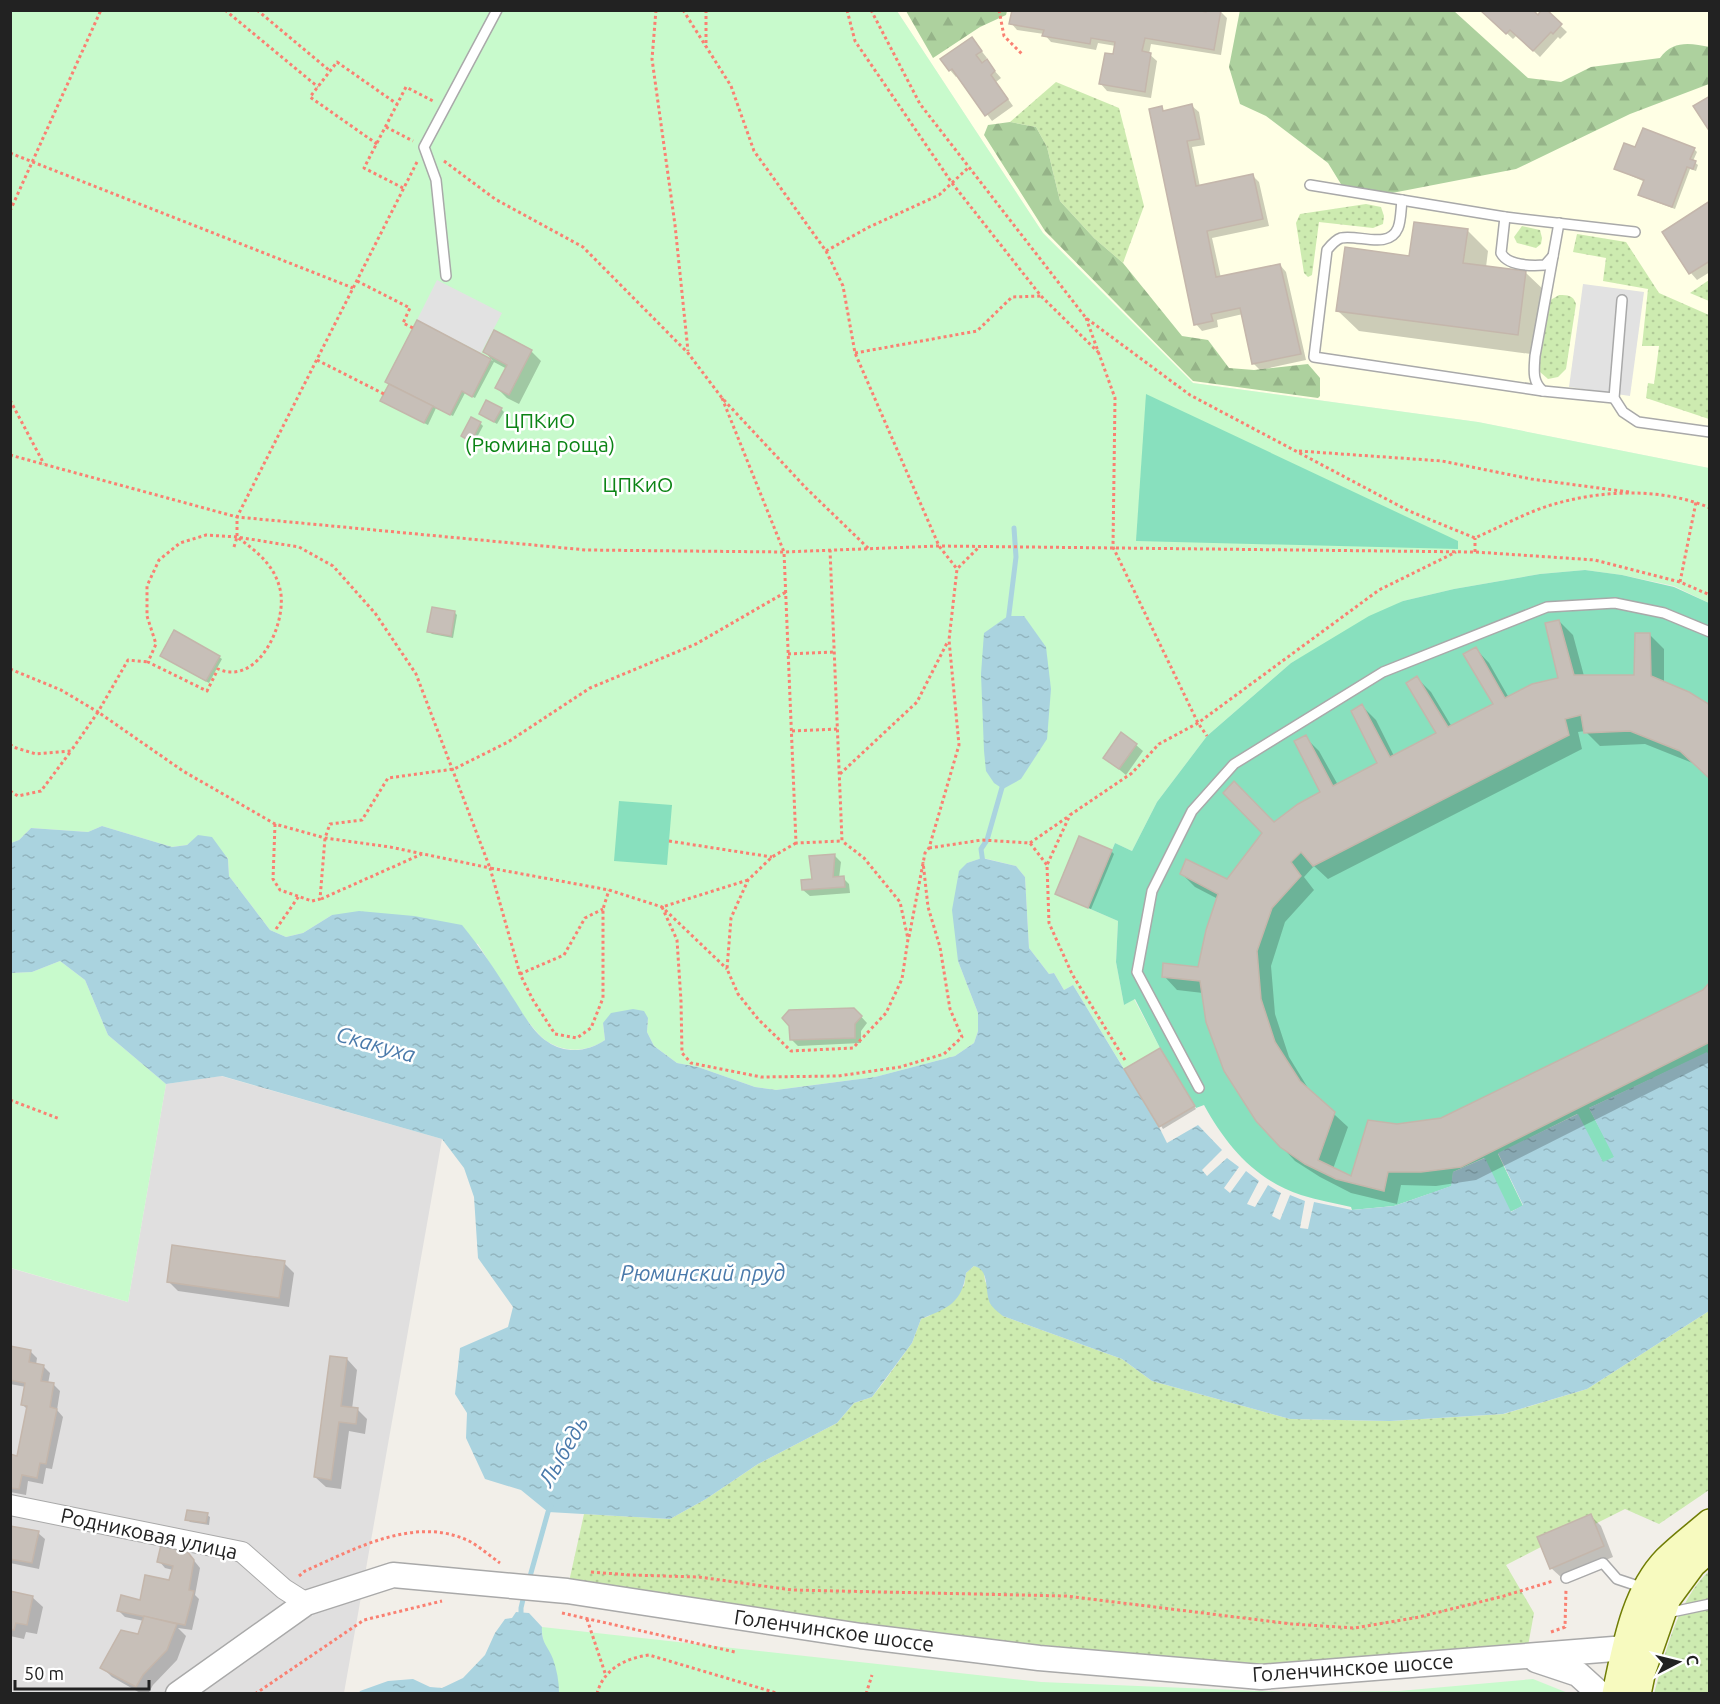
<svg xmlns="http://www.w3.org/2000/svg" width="1720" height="1704" font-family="Ubuntu,sans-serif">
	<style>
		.residential { fill: #e0dfdf }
		.education { fill: #ffffe5 }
		.grass { fill: url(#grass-dots) }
		.forest { fill: url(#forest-firs) }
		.park { fill: #c8facc }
		.pitch { fill: #88e0be }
		.parking { fill: #e2e2e2 }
		.water { fill: url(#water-ripples) }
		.shadow { fill: #0003 }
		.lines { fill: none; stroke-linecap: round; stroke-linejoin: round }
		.stream { stroke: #aad3df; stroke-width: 5 }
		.building { fill: #c7bfb8; stroke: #c4b6ab; stroke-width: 1.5 }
		.service-casing { stroke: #a9a9a9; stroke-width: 12 }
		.minor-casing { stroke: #a9a9a9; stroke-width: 22 }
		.tertiary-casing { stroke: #a9a9a9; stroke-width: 27 }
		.secondary-casing { stroke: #707d05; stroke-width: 30 }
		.path { stroke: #fa8072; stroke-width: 3; stroke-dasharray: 3 3; stroke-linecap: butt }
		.service { stroke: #fff; stroke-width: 9 }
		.minor { stroke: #fff; stroke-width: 20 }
		.tertiary { stroke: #fff; stroke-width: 24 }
		.secondary { stroke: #f7fabf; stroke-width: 27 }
		.labels { text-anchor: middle; stroke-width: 5; stroke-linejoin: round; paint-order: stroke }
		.park-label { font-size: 21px; fill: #0c8416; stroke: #fff }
		.street-label { font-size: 21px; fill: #222; stroke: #fff }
		.water-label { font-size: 22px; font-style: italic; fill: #4a7aab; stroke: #fff }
	</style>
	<defs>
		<pattern id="grass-dots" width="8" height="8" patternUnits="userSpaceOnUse" patternTransform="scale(1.5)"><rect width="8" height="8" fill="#cdebb0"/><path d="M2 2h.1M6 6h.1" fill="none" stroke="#b0c997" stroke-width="1.8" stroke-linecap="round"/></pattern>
		<pattern id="forest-firs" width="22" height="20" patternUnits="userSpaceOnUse" patternTransform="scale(1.5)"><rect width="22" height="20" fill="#add19e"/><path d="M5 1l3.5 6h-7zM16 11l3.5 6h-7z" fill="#95b388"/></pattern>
		<pattern id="water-ripples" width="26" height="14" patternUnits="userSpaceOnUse" patternTransform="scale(1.5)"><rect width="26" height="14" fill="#aad3df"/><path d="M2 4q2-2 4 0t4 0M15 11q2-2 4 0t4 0" fill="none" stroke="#92b5bf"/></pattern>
	</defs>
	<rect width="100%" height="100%" fill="#f2efe9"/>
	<path class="residential" d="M221,1076L442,1139L344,1693H11L10,1268L128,1302L166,1084Z"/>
	<path class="education" d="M897,11H1709V468L1478,422L1193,383L1043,233Z"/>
	<g class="grass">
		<path d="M1056,82L1119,108L1144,206L1123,263L1094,238L1060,201L1047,147L1036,127L1010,122Z"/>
		<path d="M1366,204L1381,207L1384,216L1383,224L1373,228L1319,222L1312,275L1308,277L1304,273L1296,223L1300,214Z"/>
		<path d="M1522,226L1540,230L1542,238L1541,244L1536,248L1517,243L1514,237Z"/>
		<path d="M1577,234L1626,242L1659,293L1709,315V419L1646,398L1648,383L1654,384L1659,346H1642L1648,289L1603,281L1606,258L1573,252Z"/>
		<path d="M1709,280V301L1690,293Z"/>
		<path d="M1559,295C1568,295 1573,295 1576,304L1566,369L1558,377L1548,379L1540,372L1539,362L1549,301Z"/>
		<path d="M974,1266L980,1267L984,1272L985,1281L1003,1316L1122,1359L1152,1381L1290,1419L1390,1421L1504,1414L1587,1389L1709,1311V1490L1659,1524L1625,1509L1595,1524L1537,1537L1541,1547L1506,1565L1534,1613L1528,1646L1261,1677L567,1591L584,1514L670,1519L706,1499L758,1464L837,1423L854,1403L872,1397L883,1383L912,1343L921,1319L929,1316L964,1286L966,1273Z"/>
		<path d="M1709,1571V1693L1654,1694C1665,1653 1678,1600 1709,1571Z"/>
	</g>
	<g class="forest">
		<path d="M1240,10L1454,11L1528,78L1561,82L1591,67L1660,58C1673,40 1690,43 1710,47L1709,84L1630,114L1516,169L1392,193L1344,189L1328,163L1266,116L1240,104L1229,67Z"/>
		<path d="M906,11H1007L1006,15L980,27L933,58Z"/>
		<path d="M1010,122L1036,127L1047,147L1060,201L1094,238L1123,263L1182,336L1208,340L1229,368L1254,370L1308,364L1320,378V396L1318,398L1193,381L1045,231L984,135L988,125Z"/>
	</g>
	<g class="park">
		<path d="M11,11H897L1043,233L1193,383L1478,422L1709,468V603L1674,586L1622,575L1585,570L1540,574L1454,589L1403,601L1291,663L1207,736L1157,802L1132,851L1115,843L1112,850L1079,837L1088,908L1118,921L1116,962L1124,1005L1134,999L1160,1048L1124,1069L1073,985L1064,990L1054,973L1049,974L1029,948L1025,877L1016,866L983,858L967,863L958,961L978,1013V1031L974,1043L955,1056L875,1077L776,1090L755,1087L698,1067L677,1063L654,1046L647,1032L648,1018L603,1023L605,1040C588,1052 566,1053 548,1042C528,1030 492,966 478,944L332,915L303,933L286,937L270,930L229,876L228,858L199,835L187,845L172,847L102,826L88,832L31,828L19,840L11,843Z"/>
		<path d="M60,961L85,980L108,1035L166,1084L128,1302L11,1268V973L32,972Z"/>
		<path d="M542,1627L1041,1682L1286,1692L1399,1691L1533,1679L1568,1693H559C558,1670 541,1651 542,1627Z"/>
	</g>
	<g class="pitch">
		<path d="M1146,394L1458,541V549L1136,541Z"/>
		<path d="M1585,570L1622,575L1674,587L1709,603V1058L1707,1053L1589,1108L1615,1157L1603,1163L1577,1114L1498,1154L1523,1206L1510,1212L1484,1158L1453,1172L1452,1186L1394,1206L1352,1210L1351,1207C1335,1203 1317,1200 1301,1195C1255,1180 1226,1145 1204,1105L1196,1108L1160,1048L1135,999L1124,1005L1116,962L1118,921L1088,908L1115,843L1132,851L1157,802L1207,736L1291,663L1369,616L1403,601L1454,589L1540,574Z"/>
		<path d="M619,801L672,805L667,865L614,861Z"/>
	</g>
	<g class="parking">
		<path d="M437,280L502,313L481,353L417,320Z"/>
		<path d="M1583,284L1644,292L1630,396L1569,387Z"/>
	</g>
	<g class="water">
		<path d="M1008,616H1024L1046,647L1051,689L1047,739L1021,779L1003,789L994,783L986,771L984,751L981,674L984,633Z"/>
		<path d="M102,826L172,847L187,845L198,835L212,837L228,859L229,876L270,930L286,937L303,933L332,915L359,911L414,916L462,925C481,948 497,973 513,998C523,1013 533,1033 548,1042C565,1054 588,1052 605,1040L603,1023L611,1013L633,1009L644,1011L648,1018L647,1032L654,1046L677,1063L698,1067L755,1087L776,1090L875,1077L955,1056L974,1043L978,1031V1013L958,961L952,910L959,871L967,863L982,858L1016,866L1025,877L1029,948L1049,974L1054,973L1064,990L1073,985L1159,1127L1167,1143L1198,1125L1222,1150L1202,1170L1207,1176L1227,1158L1239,1167L1224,1188L1230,1193L1246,1171L1259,1181L1247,1204L1255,1207L1268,1185L1281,1193L1272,1216L1280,1220L1290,1195L1305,1201L1300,1228L1308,1229L1314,1202L1352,1210L1394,1206L1451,1186L1453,1172L1485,1158L1511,1212L1523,1205L1498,1153L1578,1114L1603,1162L1614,1157L1589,1108L1707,1052L1710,1058L1709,1311L1587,1389L1503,1414L1390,1421L1290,1419L1152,1381L1122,1359L1003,1316C998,1312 991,1307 989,1301C985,1288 989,1269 974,1266L966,1273C962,1303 948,1308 921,1319L912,1343L872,1397L854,1403L837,1423L758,1464L706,1499L670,1519L548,1512L521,1490L485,1479L466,1438L467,1413L455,1394L460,1348L508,1327L513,1307L478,1258L474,1197L464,1168L442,1139L222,1076L166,1084L108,1035L85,980L60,961L32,972L11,973V843L19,840L31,828L88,832Z"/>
		<path d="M516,1612L529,1613L542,1627C541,1643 548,1646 553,1659C557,1670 559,1682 559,1693H359L360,1691L388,1681L413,1679L430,1687L442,1688L463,1678L485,1655L495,1633L505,1619L512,1618Z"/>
	</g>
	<g class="shadow">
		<path d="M1482,10L1538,17L1544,10L1567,32L1560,39L1558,37L1540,57L1517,35L1513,39Z"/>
		<path d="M1220,11L1227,18L1221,55L1151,44L1149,54L1157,61L1151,98L1107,91L1101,84L1114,56L1116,46L1098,43L1096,50L1051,42L1044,34L1017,30L1011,23L1207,14Z"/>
		<path d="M972,39L987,58L985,60L1001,78L996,82L1013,106L992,121L958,75L956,77L950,70Z"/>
		<path d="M1192,106L1199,112L1205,145L1192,147L1200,187L1253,176L1259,182L1269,226L1212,238L1221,278L1280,265L1286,272L1306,360L1260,370L1253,363L1243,314L1217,320L1218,327L1202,331L1196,324L1161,107L1165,112Z"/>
		<path d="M1636,149H1694L1697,152L1693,161L1698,165L1696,171L1690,169L1675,209L1643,197L1640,194L1645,182L1616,169Z"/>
		<path d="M1710,203V272L1697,280L1691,273L1664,233Z"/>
		<path d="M1467,230L1488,251L1486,267L1526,273L1547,293L1538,355L1359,331L1338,311L1410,258Z"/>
		<path d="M417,322L493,361L485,352L531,351L541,361L519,404L507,398L497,388L507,369L494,362L475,398L465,393L453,416L436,408L428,425L385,403Z"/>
		<path d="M501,409L504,412L497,424L481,414Z"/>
		<path d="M480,423L483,426L474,443L466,439Z"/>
		<path d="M455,613L457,615L453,638L432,634L429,631Z"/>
		<path d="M1559,621L1573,635L1584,676L1636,677L1650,635L1664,649V683L1695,764L1645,744L1600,746L1585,731L1578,732L1582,749L1328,879L1314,866L1304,877L1314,890L1285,922L1271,966L1275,1014L1289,1057L1311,1093L1348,1127L1333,1169L1352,1178L1397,1125L1441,1120L1704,991L1710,985V1062L1476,1180L1436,1186L1401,1185L1397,1204L1351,1193L1320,1177L1295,1161L1281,1146L1203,993L1177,990L1164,976L1199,968L1218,899L1195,887L1181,873L1227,881L1274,824L1322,793L1305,737L1319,751L1338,785L1379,763L1362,706L1376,720L1394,756L1438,734L1417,678L1431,692L1452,727L1495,705L1476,649L1489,663L1509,698L1560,679Z"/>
		<path d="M219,657L222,659L209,683L165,658Z"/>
		<path d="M1136,745L1143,751L1126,775L1105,758Z"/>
		<path d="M1111,851L1114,854L1091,909L1057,894Z"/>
		<path d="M835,856L841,862L839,878H843L849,884L850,893L810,896L803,890L814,880Z"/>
		<path d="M854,1009L867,1023L861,1031V1043L798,1046L791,1039Z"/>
		<path d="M1162,1052L1196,1109L1163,1129L1126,1070Z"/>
		<path d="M284,1263L294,1273L289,1307L178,1291L168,1281Z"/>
		<path d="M10,1348L31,1352L37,1358L36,1365L44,1367L50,1373L48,1384L54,1385L60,1391L57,1410L63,1417L52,1469L46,1468L43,1484L28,1481L26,1495L10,1492V1456L19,1458L28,1410L22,1404L26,1387L10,1384Z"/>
		<path d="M347,1359L357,1370L352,1409H357L367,1419L365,1434L349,1431L341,1489L326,1487L315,1477Z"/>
		<path d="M207,1515L210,1517L209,1525L190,1522L187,1519Z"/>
		<path d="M1591,1516L1601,1526L1613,1557L1562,1578L1551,1568Z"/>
		<path d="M10,1527L38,1533L45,1539L39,1569L10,1563Z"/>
		<path d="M192,1558L200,1568L195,1595L199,1599L192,1630L178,1628L186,1636L177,1660L153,1685L148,1694H142L112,1677L102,1667L139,1635L144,1621L125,1617L119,1611L141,1601L170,1582L173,1570L165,1568L159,1561Z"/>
		<path d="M10,1593L32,1597L43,1607L37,1634L26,1632L24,1639L10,1636Z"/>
	</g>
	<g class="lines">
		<g class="stream">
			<path d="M1008,622L1016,557L1014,528"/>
			<path d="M983,863L981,849L987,840L1003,784"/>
			<path d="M529,1580L548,1512L551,1506"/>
			<path d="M521,1618V1608L524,1595"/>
		</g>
	</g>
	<g class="building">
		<path d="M1012,10H1195L1206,12L1207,10H1221L1214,50L1145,38L1142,51L1151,53L1145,92L1099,84L1105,53L1113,54L1115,42L1091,38L1090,44L1042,36L1044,30L1009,24Z"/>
		<path d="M1480,10H1533L1538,15L1541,10H1547L1562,24L1553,34L1551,32L1533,51L1510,30L1506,34Z"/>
		<path d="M972,37L982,51L976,55L982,63L987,59L995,71L991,75L1008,99L985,116L952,69L949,71L940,59Z"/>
		<path d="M1710,96V132L1693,106Z"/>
		<path d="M1192,104L1200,139L1187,141L1196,186L1253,174L1263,219L1207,231L1216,277L1280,264L1301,354L1252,364L1240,308L1211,314L1213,321L1194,325L1149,109L1162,106L1163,111Z"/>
		<path d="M1643,128L1695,148L1690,159L1696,161L1693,169L1687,167L1672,207L1638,195L1644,180L1614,169L1624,143L1635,147Z"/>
		<path d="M1710,201V261L1689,274L1662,232Z"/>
		<path d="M1414,222L1468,229L1463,263L1526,271L1518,335L1336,311L1345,247L1409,256Z"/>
		<path d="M417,320L491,359L472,397L462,391L450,415L385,382Z"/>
		<path d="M494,330L532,350L509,395L495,388L507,365L483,352Z"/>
		<path d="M389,384L433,406L424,423L380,401Z"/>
		<path d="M486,400L502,408L494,422L479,414Z"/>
		<path d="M471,417L481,422L471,442L461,436Z"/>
		<path d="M432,607L455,611L451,636L427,632Z"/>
		<path d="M1559,620L1574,675H1634L1635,633H1650L1651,676L1689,692L1710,705V779L1680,751L1630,731L1584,733L1581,715L1565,719L1569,735L1313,866L1301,852L1291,862L1301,876L1272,908L1257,951L1261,999L1275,1042L1300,1081L1335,1112L1318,1160L1351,1176L1368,1120L1397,1124L1441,1118L1703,990L1710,982V1042L1461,1167L1421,1172H1388L1384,1191L1336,1179L1305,1164L1280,1147L1256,1121L1224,1071L1206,1022L1200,981L1162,977L1163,963L1198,967L1206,930L1218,894L1180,874L1186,859L1227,879L1262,833L1223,793L1234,781L1274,822L1298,804L1320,792L1294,741L1306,735L1333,786L1377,763L1351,711L1362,704L1390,757L1436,733L1406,683L1417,676L1448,727L1493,704L1463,654L1476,647L1505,698L1532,684L1558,678L1545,623Z"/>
		<path d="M174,630L220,656L206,681L160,656Z"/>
		<path d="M1121,732L1137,744L1119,769L1103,758Z"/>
		<path d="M1079,836L1112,850L1088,908L1055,894Z"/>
		<path d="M835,854L833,877L844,876L845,887L802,890L801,880L812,879L809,856Z"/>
		<path d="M854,1008L862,1016L855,1024V1038L790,1040L789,1026L782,1018L789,1010Z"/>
		<path d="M1160,1048L1195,1106L1159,1127L1124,1069Z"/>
		<path d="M172,1245L285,1261L279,1298L167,1282Z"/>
		<path d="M10,1346L31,1350L29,1362L44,1365L41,1381L54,1383L50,1407L57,1409L46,1464L40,1463L37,1478L22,1475L19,1489L10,1488V1454L17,1456L27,1406L21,1405L25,1383L10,1380Z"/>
		<path d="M330,1356L347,1358L341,1406L358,1408L356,1424L339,1422L331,1480L314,1477Z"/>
		<path d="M187,1510L208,1513L206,1523L185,1520Z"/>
		<path d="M1591,1514L1604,1546L1550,1569L1537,1537Z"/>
		<path d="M10,1526L39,1531L32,1563L10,1559Z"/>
		<path d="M161,1545L186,1550L194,1560L189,1590L194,1591L185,1625L117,1611L121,1595L140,1600L145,1575L169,1580L173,1566L157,1562Z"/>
		<path d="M10,1591L33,1596L27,1625L16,1623L14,1630L10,1629Z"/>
		<path d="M144,1616L177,1624L167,1650L143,1675L136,1687L100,1668L121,1630L138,1634Z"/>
	</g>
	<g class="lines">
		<defs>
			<g id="service">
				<path d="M1310,185L1505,217L1635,232"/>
				<path d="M1402,200C1401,208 1401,221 1398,228C1389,250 1358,234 1341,238C1335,240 1331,245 1327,250L1314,357L1543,391"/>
				<path d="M1505,217L1501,253C1508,266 1532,266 1545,265L1553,256"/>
				<path d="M1559,223L1535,356C1534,370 1532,382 1543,391L1614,398"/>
				<path d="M446,276L436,180L424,147L497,10"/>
				<path d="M1622,300L1614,398L1623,412L1638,422L1710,432"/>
				<path d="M1199,1088L1137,972L1152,891L1192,811L1234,764L1383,672L1547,607L1615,603L1664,613L1710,632"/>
				<path d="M1566,1578L1603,1563L1617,1579L1644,1588"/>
				<path d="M1667,1613L1710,1604"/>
			</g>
			<path id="minor" d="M10,1505L242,1552L284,1589L306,1603"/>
			<g id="tertiary">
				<path d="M1536,1660L1578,1674L1600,1694"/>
				<path d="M178,1694L306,1603L393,1575L567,1591L861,1636L1039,1658L1261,1677L1626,1648L1637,1663"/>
			</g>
			<g id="secondary">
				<path d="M1616,1694C1626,1648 1634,1594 1667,1560C1680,1547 1696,1535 1710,1523"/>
				<path d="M1637,1694L1642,1670L1667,1598L1692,1564L1710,1548"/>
			</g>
		</defs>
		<use href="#service" class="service-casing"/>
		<use href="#minor" class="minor-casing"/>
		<use href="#tertiary" class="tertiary-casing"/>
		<use href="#secondary" class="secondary-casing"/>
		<g class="path">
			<path d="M225,10L318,87"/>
			<path d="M257,10L330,71"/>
			<path d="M656,10L652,59L675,225L688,351"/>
			<path d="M683,10L731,86L754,151L826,251L843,286L855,353L939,546L957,569"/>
			<path d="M706,10V47"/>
			<path d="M847,10L855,41L952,183L1041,296L1098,352"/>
			<path d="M871,10L920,104L1086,318L1190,395L1409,511L1475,538C1500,527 1525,513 1551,505C1601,490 1661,487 1710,508"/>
			<path d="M999,10L1004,36L1023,55"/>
			<path d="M386,127L413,141"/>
			<path d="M377,144L310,97L337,62L397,104"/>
			<path d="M10,153L353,288"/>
			<path d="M444,161L495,199L583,247L688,353L722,398L806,488L869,549"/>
			<path d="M417,162L237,517V537C256,551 274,564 280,589C288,621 259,687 218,669L207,691L148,662L156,644L147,616V586L159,560L180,543L206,535L237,537L299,547L333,566L375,613L416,674L490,868L609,890L662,907L727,969"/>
			<path d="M403,188L364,168L406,87L435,102"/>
			<path d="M10,211L101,10"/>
			<path d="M826,251L869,227L939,195L969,167"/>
			<path d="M357,281L410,308L403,323L413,328"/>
			<path d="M1086,318L1115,398L1113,547L1198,723L1207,736"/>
			<path d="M855,353L977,331L1012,297L1041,296"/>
			<path d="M317,360L384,394"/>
			<path d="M722,398L784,552L796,843L842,841L830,550"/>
			<path d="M10,400L44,464"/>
			<path d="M1299,451L1442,461L1531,479L1629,492"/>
			<path d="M10,455L237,517L586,550L784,552L939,546L1475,552L1595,560L1680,582L1710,595"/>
			<path d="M234,547L237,537"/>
			<path d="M1475,552V538"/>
			<path d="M1680,582L1696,502"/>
			<path d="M788,654L834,652"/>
			<path d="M10,669L61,690L98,712L128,660L148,662"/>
			<path d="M792,731L837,729"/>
			<path d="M10,744L13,747L36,754L71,751L98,712L183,771L275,824L325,838L390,847L490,868L520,974L533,1000L555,1034L577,1038L591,1028L603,998V909L609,890"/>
			<path d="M840,774L917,702L948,641"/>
			<path d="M10,791L18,796L41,791L71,751"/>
			<path d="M275,824L273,879L280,890L312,901L320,899L325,838L330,824L362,820L388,778L454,769L508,742L590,688L696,644L786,592"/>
			<path d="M669,841L772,857"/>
			<path d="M796,843L772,857L748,880L731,918L727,969L738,994L758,1019L791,1051L853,1048L886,1013L902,979L908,939L900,902L864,858L842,841"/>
			<path d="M1030,843L1069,816"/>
			<path d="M929,848L982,840L1030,843L1047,865"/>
			<path d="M748,880L662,907L677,940L681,1001L682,1053L691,1063L761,1077L838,1076L900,1067L944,1054L962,1037L950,1009L940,947L928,907L923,862"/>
			<path d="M321,899L422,854"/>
			<path d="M276,929L299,896"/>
			<path d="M909,937L925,853L929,848L959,745L949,640L957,569L979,547"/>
			<path d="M520,974L564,955L585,918L603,909"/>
			<path d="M1125,1060L1072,974L1049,923L1047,865L1070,815L1132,773L1159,744L1198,723L1379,590L1456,552"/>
			<path d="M10,1100L60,1119"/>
			<path d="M591,1572L630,1575L699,1577L792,1590L1066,1596L1292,1624L1354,1628L1419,1617L1504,1596L1553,1581"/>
			<path d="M299,1576L305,1571C355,1549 415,1515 469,1541C480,1547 490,1556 500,1563"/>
			<path d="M562,1613L735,1652"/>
			<path d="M587,1619L606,1676"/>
			<path d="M1551,1632L1565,1627L1566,1589"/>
			<path d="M255,1694L364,1620L442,1601"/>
			<path d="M597,1694C603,1669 626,1658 649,1655L780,1694"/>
			<path d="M866,1694L872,1675"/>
		</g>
		<use href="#service" class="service"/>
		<use href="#minor" class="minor"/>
		<use href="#tertiary" class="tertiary"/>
		<use href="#secondary" class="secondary"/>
	</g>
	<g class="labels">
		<g class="park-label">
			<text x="540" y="428">ЦПКиО<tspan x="540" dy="24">(Рюмина роща)</tspan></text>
			<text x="638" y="492">ЦПКиО</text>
		</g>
		<g class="street-label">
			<text transform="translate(149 1534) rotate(12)" y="7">Родниковая улица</text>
			<text transform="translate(834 1631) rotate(8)" y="7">Голенчинское шоссе</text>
			<text transform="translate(1353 1668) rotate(-4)" y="7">Голенчинское шоссе</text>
		</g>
		<g class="water-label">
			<text transform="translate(376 1044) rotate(16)" y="8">Скакуха</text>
			<text x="703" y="1281">Рюминский пруд</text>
			<text transform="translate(563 1451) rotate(-60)" y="8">Лыбедь</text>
		</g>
	</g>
	<rect width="1720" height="1704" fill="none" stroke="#222222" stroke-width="24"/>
	<g transform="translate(1678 1662) rotate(83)" stroke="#ffffff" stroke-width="4.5" paint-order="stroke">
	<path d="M0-4.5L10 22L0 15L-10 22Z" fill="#222222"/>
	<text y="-9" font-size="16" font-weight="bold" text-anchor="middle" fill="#222222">С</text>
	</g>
	<path d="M15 1680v9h134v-9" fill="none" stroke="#222222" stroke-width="3"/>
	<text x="24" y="1680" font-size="18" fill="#222222" stroke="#ffffff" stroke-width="4.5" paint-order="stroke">50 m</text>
</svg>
